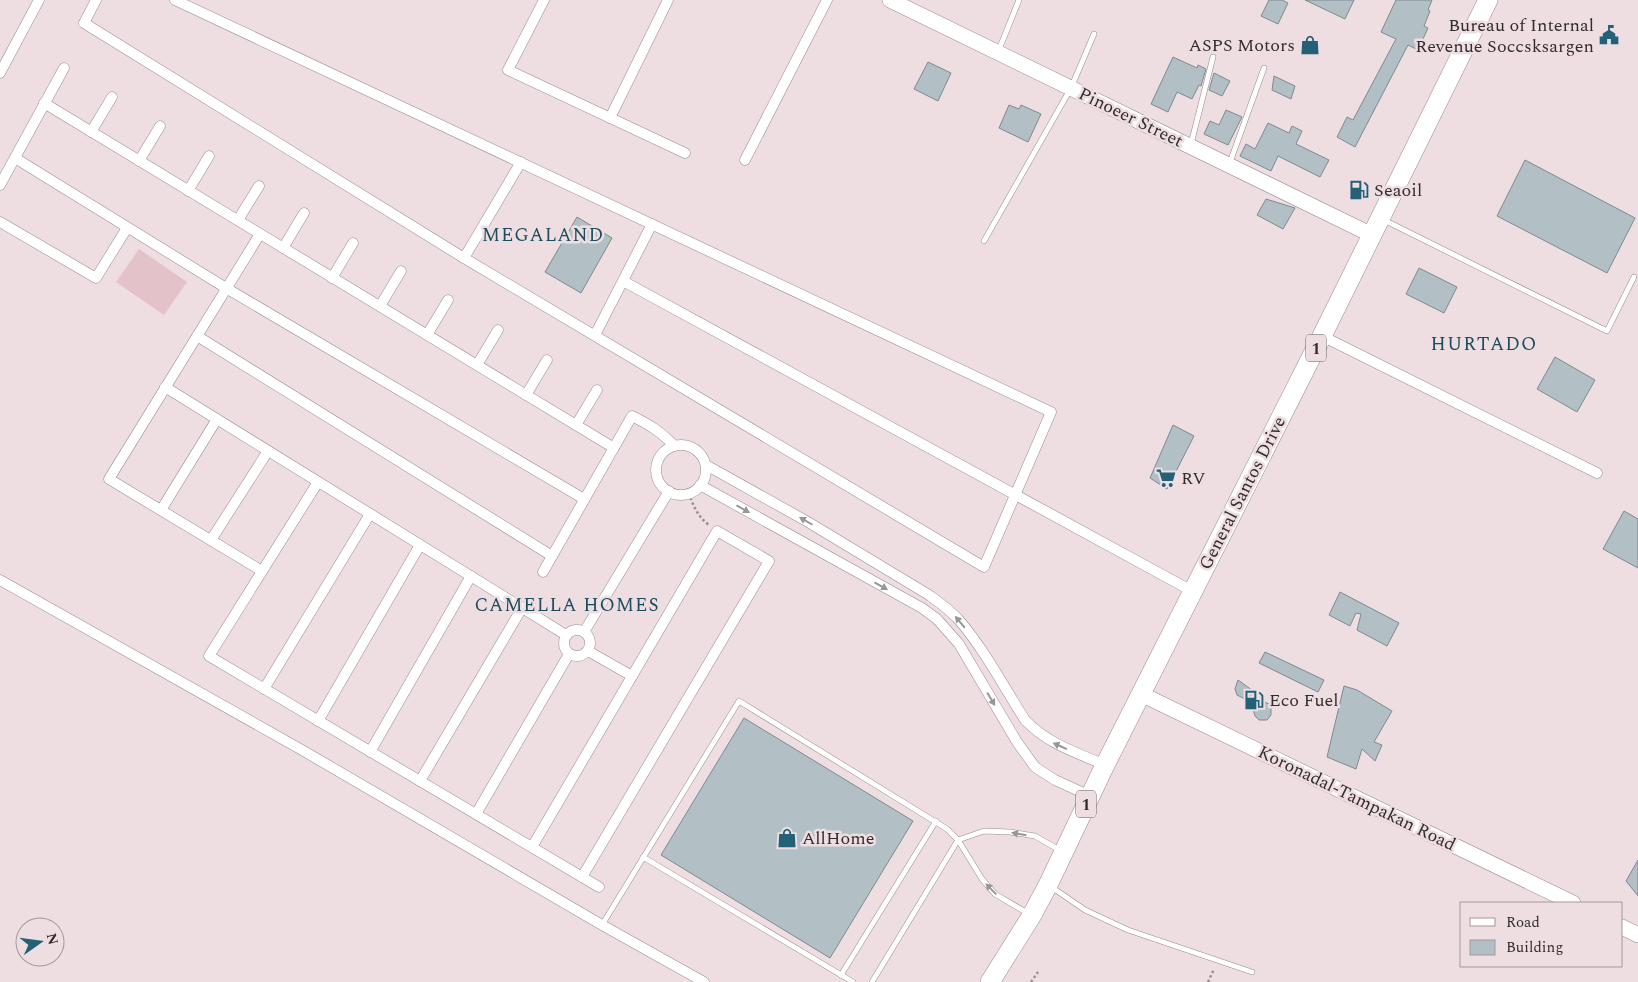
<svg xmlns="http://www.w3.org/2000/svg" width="1638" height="982" font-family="Spectral,serif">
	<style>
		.green { fill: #e4c2ca }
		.building { fill: #b2c0c6; stroke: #7c8a8f }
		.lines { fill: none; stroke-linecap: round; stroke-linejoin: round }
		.lane-casing { stroke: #998b8e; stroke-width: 6 }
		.street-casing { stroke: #998b8e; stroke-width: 11 }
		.secondary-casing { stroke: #998b8e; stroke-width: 16 }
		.highway-casing { stroke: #998b8e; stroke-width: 20 }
		.path { stroke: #9a8e91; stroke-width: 2.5; stroke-dasharray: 2.5 2.5; stroke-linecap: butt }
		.lane { stroke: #fff; stroke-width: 5 }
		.street { stroke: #fff; stroke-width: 10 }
		.secondary { stroke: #fff; stroke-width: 15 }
		.highway { stroke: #fff; stroke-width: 19 }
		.oneway { fill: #989696 }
		.labels { text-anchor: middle; stroke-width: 5; stroke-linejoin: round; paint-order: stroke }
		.shield { fill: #eedee2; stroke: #6a6163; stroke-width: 1 }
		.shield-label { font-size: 16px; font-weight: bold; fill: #322c2d }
		.poi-label { font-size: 18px; fill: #322c2d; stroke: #eedee2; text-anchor: start }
		.street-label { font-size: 18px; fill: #322c2d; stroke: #eedee2 }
		.neighbourhood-label { font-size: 19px; letter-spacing: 1px; fill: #1a4c5d; stroke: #eedee2 }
	</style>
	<rect width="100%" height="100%" fill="#eedee2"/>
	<path class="green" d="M139,249L187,282L164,315L116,282Z"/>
	<g class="building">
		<path d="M1269,0H1282L1288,3L1278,24L1261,16Z"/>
		<path d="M1305,0H1354L1345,19Z"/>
		<path d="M1396,0H1432L1428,10L1430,11L1424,26L1428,28L1418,50L1408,45L1355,147L1337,137L1347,117L1353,120L1396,39L1381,32Z"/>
		<path d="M1173,57L1197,68L1198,65L1206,69L1201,86L1199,85L1192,99L1177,92L1168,112L1151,104Z"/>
		<path d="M928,62L951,73L938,101L914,89Z"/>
		<path d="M1214,73L1230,81L1222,96L1209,90Z"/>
		<path d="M1274,76L1295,86L1291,99L1272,90Z"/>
		<path d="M1009,105L1019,109L1021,105L1041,114L1028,142L999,128Z"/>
		<path d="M1226,110L1242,117L1228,145L1204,134L1210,121L1219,125Z"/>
		<path d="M1268,123L1289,133L1292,126L1302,131L1296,144L1329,160L1320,177L1278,156L1271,171L1240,156L1246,144L1255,149Z"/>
		<path d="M1525,160L1635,218L1607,273L1497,216Z"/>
		<path d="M1266,199L1295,208L1283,229L1257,215Z"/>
		<path d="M577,217L612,238L581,293L545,272Z"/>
		<path d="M1419,268L1457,287L1444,313L1406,294Z"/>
		<path d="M1555,357L1595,380L1577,412L1537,389Z"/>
		<path d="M1173,425L1194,436L1167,489L1150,478Z"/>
		<path d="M1624,511L1638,519V568L1603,549Z"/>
		<path d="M1340,592L1399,623L1387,646L1357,630L1361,614L1356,613L1350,626L1329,615Z"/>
		<path d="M1265,652L1324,680L1318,692L1259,663Z"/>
		<path d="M1238,680L1256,693V698L1271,705V715L1267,720H1259L1255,716L1251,702L1237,695L1235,689Z"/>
		<path d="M1344,686L1357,690L1392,711L1374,742L1382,745L1375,761L1362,749L1356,769L1327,757Z"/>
		<path d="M744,718L913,821L830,958L661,855Z"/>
		<path d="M1638,860V896L1626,881Z"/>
	</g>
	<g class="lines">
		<defs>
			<g id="lane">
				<path d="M998,52L1019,0"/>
				<path d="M1191,144L1213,57"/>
				<path d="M1229,165L1264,68"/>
				<path d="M1382,219L1607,331L1634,277"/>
				<path d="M984,241L1071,88L1094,34"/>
				<path d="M643,857L853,982"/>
				<path d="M1050,886L1085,910L1128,930L1252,972"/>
				<path d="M602,925L739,701L947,829L958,840L982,879L995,894L1029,914"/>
				<path d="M841,975L936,821"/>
				<path d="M872,982L958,840L984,831L1010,832L1035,836L1061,851"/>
			</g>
			<g id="street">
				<path d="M96,0L84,23L464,258L984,567L1051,412L175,0"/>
				<path d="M544,0L508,70L685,153"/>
				<path d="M0,73L39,0"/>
				<path d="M44,103L614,448"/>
				<path d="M610,118L668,0"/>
				<path d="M91,132L112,97"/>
				<path d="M15,158L226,288L584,499"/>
				<path d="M745,160L827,0"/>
				<path d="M139,161L160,126"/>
				<path d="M0,185L64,68"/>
				<path d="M188,191L209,156"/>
				<path d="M238,220L259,186"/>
				<path d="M0,222L96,278L127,228"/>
				<path d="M260,234L109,479L262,571"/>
				<path d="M283,248L304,213"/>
				<path d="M464,258L521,162"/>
				<path d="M332,278L353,243"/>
				<path d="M623,281L1192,591"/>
				<path d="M380,306L401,271"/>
				<path d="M427,335L448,300"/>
				<path d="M595,335L652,224"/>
				<path d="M197,336L552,556"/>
				<path d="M1322,336L1597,473"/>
				<path d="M477,365L498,330"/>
				<path d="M165,387L566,635"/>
				<path d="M526,395L547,360"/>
				<path d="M576,425L597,390"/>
				<circle cx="681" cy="470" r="25"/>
				<path d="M706,465L808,522L929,595C940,603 950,610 959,620C984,649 1004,687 1025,720C1048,744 1075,752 1105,765"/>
				<path d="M318,482L209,656L599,887"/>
				<path d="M700,485L922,608L937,619L959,644L1017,742L1035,767L1055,780L1090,796"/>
				<path d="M161,510L217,419"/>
				<path d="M211,540L268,451"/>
				<path d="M543,572L632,416C648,424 662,432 674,446"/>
				<path d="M0,580L302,750L602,925L704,982"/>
				<circle cx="577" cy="643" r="13"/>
				<path d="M584,632L669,491"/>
				<path d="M588,651L632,676"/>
				<path d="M264,689L370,514"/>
				<path d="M318,721L420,545"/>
				<path d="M370,752L471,576"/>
				<path d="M420,781L522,608"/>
				<path d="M476,814L569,654"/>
				<path d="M532,847L717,531L769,561L582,877"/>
			</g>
			<g id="secondary">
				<path d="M890,0L1372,235"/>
				<path d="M1141,694L1573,903"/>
				<path d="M1622,927L1638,935"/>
			</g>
			<path id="highway" d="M990,982L1032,915L1048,885L1105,765L1322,336L1488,0"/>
		</defs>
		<use href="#lane" class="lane-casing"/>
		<use href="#street" class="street-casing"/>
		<use href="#secondary" class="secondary-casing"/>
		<use href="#highway" class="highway-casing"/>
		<g class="path">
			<path d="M689,493C693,506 698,517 709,525"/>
			<path d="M1031,982L1038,972"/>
			<path d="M1208,982L1214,969"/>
		</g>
		<use href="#lane" class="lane"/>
		<use href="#street" class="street"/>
		<use href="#secondary" class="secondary"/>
		<use href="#highway" class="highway"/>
	</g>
	<defs><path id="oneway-solid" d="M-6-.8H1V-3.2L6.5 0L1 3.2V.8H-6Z" transform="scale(1.25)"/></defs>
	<g class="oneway">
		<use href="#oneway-solid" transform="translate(743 509) rotate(29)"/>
		<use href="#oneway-solid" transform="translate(806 521) rotate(-150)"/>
		<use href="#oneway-solid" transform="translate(881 586) rotate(29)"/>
		<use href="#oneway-solid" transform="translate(960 622) rotate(-130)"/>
		<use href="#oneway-solid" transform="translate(991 699) rotate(59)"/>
		<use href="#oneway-solid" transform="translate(1060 746) rotate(-156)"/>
		<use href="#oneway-solid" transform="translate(1019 834) rotate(-170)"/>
		<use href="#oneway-solid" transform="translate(991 889) rotate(-134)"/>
	</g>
	<defs>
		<symbol id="civic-bare" viewBox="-9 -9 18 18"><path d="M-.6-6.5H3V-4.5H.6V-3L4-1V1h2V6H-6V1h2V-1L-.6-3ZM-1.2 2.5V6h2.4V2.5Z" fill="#226177" stroke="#eedee2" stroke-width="2.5" paint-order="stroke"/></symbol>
		<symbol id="shop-bare" viewBox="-9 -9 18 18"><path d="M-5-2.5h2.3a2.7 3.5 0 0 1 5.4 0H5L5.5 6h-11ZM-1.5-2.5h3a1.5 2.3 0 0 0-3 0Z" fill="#226177" stroke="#eedee2" stroke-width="2.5" paint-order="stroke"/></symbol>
		<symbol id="fuel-bare" viewBox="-9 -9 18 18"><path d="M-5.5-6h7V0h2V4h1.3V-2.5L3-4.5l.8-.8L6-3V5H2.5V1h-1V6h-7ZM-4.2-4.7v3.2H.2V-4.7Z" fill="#226177" stroke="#eedee2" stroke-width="2.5" paint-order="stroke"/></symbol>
		<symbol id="supermarket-bare" viewBox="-9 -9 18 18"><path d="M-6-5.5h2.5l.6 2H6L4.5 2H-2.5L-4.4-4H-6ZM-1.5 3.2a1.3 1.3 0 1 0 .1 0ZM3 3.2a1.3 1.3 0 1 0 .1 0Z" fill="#226177" stroke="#eedee2" stroke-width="2.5" paint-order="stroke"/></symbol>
	</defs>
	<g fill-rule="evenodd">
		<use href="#civic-bare" x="1595" y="21" width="28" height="28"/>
		<use href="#shop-bare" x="1296" y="31" width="28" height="28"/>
		<use href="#fuel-bare" x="1345" y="176" width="28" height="28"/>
		<use href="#supermarket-bare" x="1152" y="464" width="28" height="28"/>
		<use href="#fuel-bare" x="1240" y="686" width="28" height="28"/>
		<use href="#shop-bare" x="773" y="824" width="28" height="28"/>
	</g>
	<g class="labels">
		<g class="shield">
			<rect x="1306" y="334.5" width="20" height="27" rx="4"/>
			<rect x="1076" y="790.5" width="20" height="27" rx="4"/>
		</g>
		<g class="shield-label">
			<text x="1316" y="354">1</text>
			<text x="1086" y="810">1</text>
		</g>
		<g class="poi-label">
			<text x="1594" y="31" text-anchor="end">Bureau of Internal<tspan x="1594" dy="21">Revenue Soccsksargen</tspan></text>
			<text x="1295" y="51" text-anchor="end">ASPS Motors</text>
			<text x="1374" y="196">Seaoil</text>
			<text x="1181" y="484">RV</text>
			<text x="1269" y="706">Eco Fuel</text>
			<text x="802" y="844">AllHome</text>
		</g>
		<g class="street-label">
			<text transform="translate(1131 117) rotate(26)" y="6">Pinoeer Street</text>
			<text transform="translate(1242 493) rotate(-63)" y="6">General Santos Drive</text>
			<text transform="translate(1357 798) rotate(26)" y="6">Koronadal-Tampakan Road</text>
		</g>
		<g class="neighbourhood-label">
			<text x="543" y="241">MEGALAND</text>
			<text x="1484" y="350">HURTADO</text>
			<text x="567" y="611">CAMELLA HOMES</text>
		</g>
	</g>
	<rect x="1460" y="902" width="162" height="65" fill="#eedee2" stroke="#a3979a"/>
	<rect x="1470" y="918" width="25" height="8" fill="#ffffff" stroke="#a3979a"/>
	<text x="1506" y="927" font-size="15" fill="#322c2d">Road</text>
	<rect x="1470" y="940" width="25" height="15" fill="#b2c0c6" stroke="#a3979a"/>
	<text x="1506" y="952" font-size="15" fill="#322c2d">Building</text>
	<g transform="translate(40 942) rotate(76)"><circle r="24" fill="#eedee2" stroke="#a3979a"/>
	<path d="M0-4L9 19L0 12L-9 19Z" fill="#226177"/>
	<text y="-8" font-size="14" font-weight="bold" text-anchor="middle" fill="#322c2d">N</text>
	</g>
</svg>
